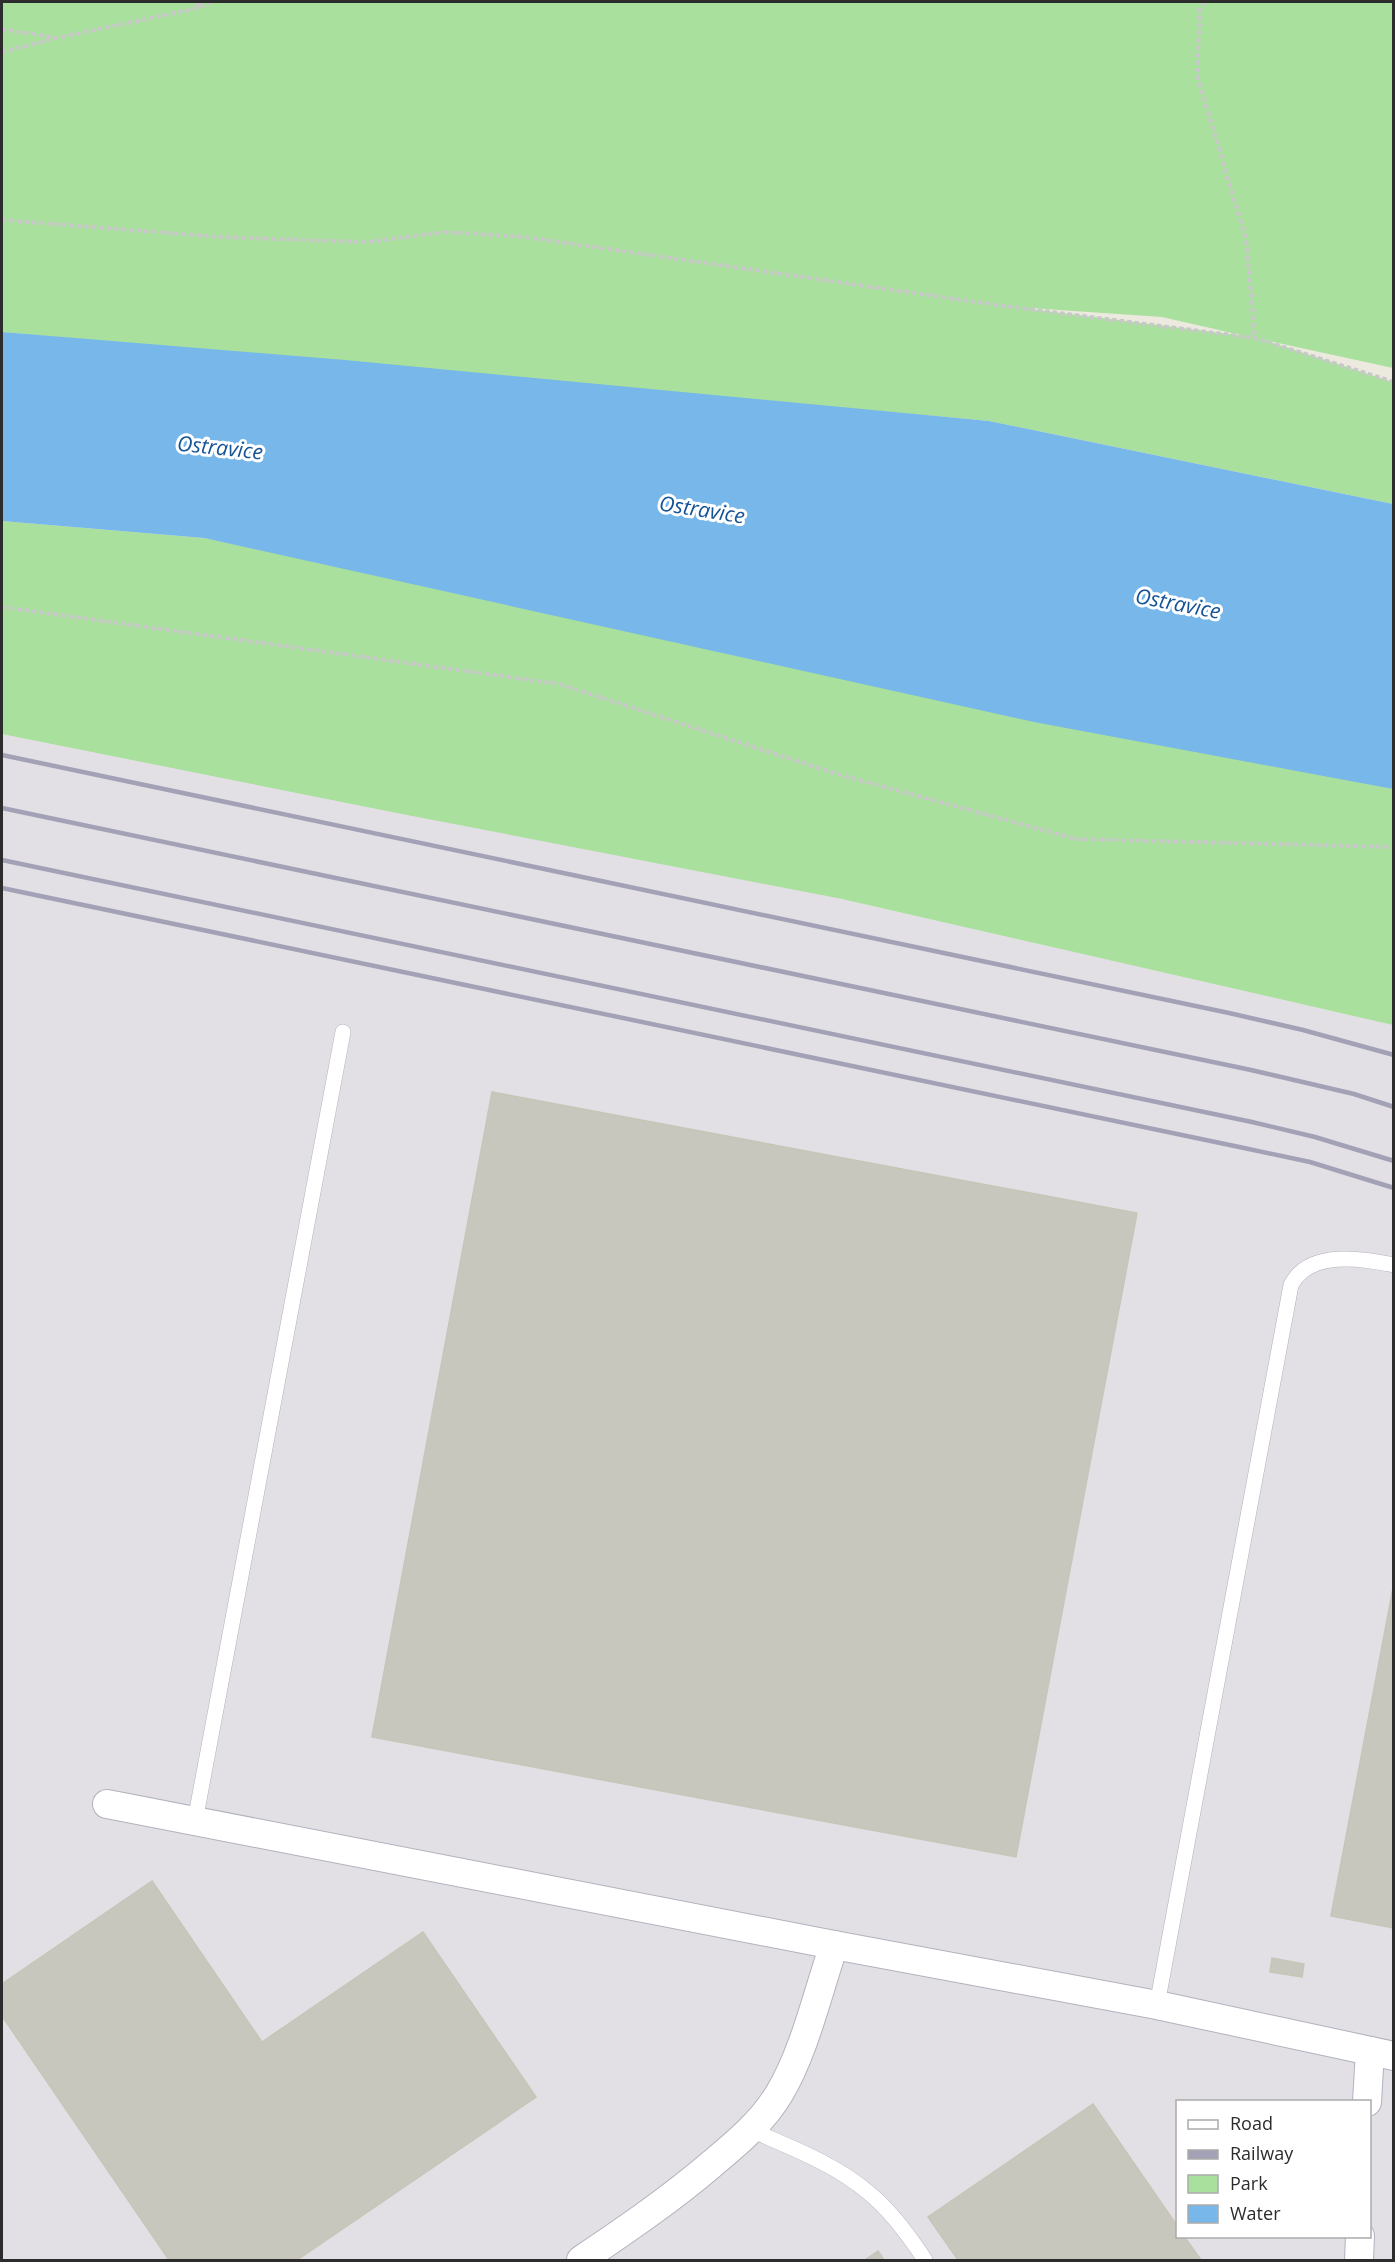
<svg xmlns="http://www.w3.org/2000/svg" width="1395" height="2262" font-family="'Open Sans',sans-serif">
	<style>
		.industrial { fill: #e2dfe5; fill-rule: evenodd }
		.green { fill: #a9e09e; fill-rule: evenodd }
		.water { fill: #77b7e9 }
		.building { fill: #c8c7bd; stroke: #c8c5b8; stroke-width: 1.5 }
		.lines { fill: none; stroke-linecap: round; stroke-linejoin: round }
		.lane-casing { stroke: #b2b2be; stroke-width: 16 }
		.street-casing { stroke: #b2b2be; stroke-width: 30 }
		.path { stroke: #c8c8c8; stroke-width: 4; stroke-dasharray: 4.5 3; stroke-linecap: butt }
		.lane { stroke: #fff; stroke-width: 15 }
		.street { stroke: #fff; stroke-width: 28 }
		.rail { stroke: #a2a1b5; stroke-width: 4.5 }
		.labels { text-anchor: middle; stroke-width: 6; stroke-linejoin: round; paint-order: stroke }
		.water-label { font-size: 21px; font-style: italic; fill: #145397; stroke: #fff }
	</style>
	<rect width="100%" height="100%" fill="#ece9df"/>
	<path class="industrial" d="M2,734L842,899L1393,1025V2260H2ZM1178,2102H1370V2236H1178Z"/>
	<g class="green">
		<path d="M2,2H1393V368L1264,340L1393,382V504L989,421L2,332ZM1030,308L1162,317L1245,336L1030,309Z"/>
		<path d="M2,521L204,538L1393,789V1025L842,899L402,814L2,734Z"/>
	</g>
	<path class="water" d="M2,332L345,360L989,421L1393,504V789L1034,722L204,538L2,521Z"/>
	<g class="building">
		<path d="M492,1092L1137,1213L1016,1857L372,1737Z"/>
		<path d="M1394,1583V1928L1331,1916Z"/>
		<path d="M152,1881L262,2042L423,1932L536,2097L297,2260H169L2,2016V1984Z"/>
		<path d="M1272,1958L1304,1964L1302,1977L1270,1972Z"/>
		<path d="M1093,2104L1178,2227V2236H1184L1201,2260H958L928,2217Z"/>
		<path d="M878,2251L884,2260H865Z"/>
	</g>
	<g class="lines">
		<defs>
			<g id="lane">
				<path d="M195,1821L343,1032"/>
				<path d="M1157,2005L1291,1285C1309,1250 1361,1258 1394,1265"/>
				<path d="M751,2130C792,2148 835,2164 869,2193C891,2211 910,2237 925,2260"/>
			</g>
			<g id="street">
				<path d="M107,1804L834,1945L1157,2005L1394,2056"/>
				<path d="M1367,2102L1370,2051"/>
				<path d="M581,2260C627,2229 671,2199 713,2163C738,2142 762,2122 779,2094C804,2053 818,1992 834,1945"/>
				<path d="M1359,2260L1360,2236"/>
			</g>
		</defs>
		<use href="#lane" class="lane-casing"/>
		<use href="#street" class="street-casing"/>
		<g class="path">
			<path d="M197,2L198,8"/>
			<path d="M1205,2L1200,9L1197,75L1246,239L1255,338"/>
			<path d="M2,29L57,38L198,8L211,2"/>
			<path d="M2,52L53,39"/>
			<path d="M2,220L220,237L368,242L445,232L525,237L1004,306L1255,338L1394,382"/>
			<path d="M2,607L559,684L837,774L1076,839L1394,847"/>
		</g>
		<use href="#lane" class="lane"/>
		<use href="#street" class="street"/>
		<g class="rail">
			<path d="M2,755L1229,1013L1303,1030L1394,1055"/>
			<path d="M2,808L1251,1070L1354,1094L1394,1107"/>
			<path d="M2,860L1252,1122L1315,1137L1394,1161"/>
			<path d="M2,888L1244,1148L1310,1162L1394,1188"/>
		</g>
	</g>
	<g class="labels">
		<g class="water-label">
			<text transform="translate(220 448) rotate(6)" y="7">Ostravice</text>
			<text transform="translate(702 510) rotate(9)" y="7">Ostravice</text>
			<text transform="translate(1178 604) rotate(11)" y="7">Ostravice</text>
		</g>
	</g>
	<rect width="1395" height="2262" fill="none" stroke="#2c2c2c" stroke-width="6"/>
	<rect x="1176" y="2100" width="195" height="138" fill="#ffffff" stroke="#ababab" stroke-width="1.5"/>
	<rect x="1188" y="2120" width="30" height="9" fill="#ffffff" stroke="#ababab" stroke-width="1.5"/>
	<text x="1230" y="2130" font-size="18" fill="#2c2c2c">Road</text>
	<rect x="1188" y="2150" width="30" height="9" fill="#a2a1b5" stroke="#ababab" stroke-width="1.5"/>
	<text x="1230" y="2160" font-size="18" fill="#2c2c2c">Railway</text>
	<rect x="1188" y="2175" width="30" height="18" fill="#a9e09e" stroke="#ababab" stroke-width="1.5"/>
	<text x="1230" y="2190" font-size="18" fill="#2c2c2c">Park</text>
	<rect x="1188" y="2205" width="30" height="18" fill="#77b7e9" stroke="#ababab" stroke-width="1.5"/>
	<text x="1230" y="2220" font-size="18" fill="#2c2c2c">Water</text>
</svg>
